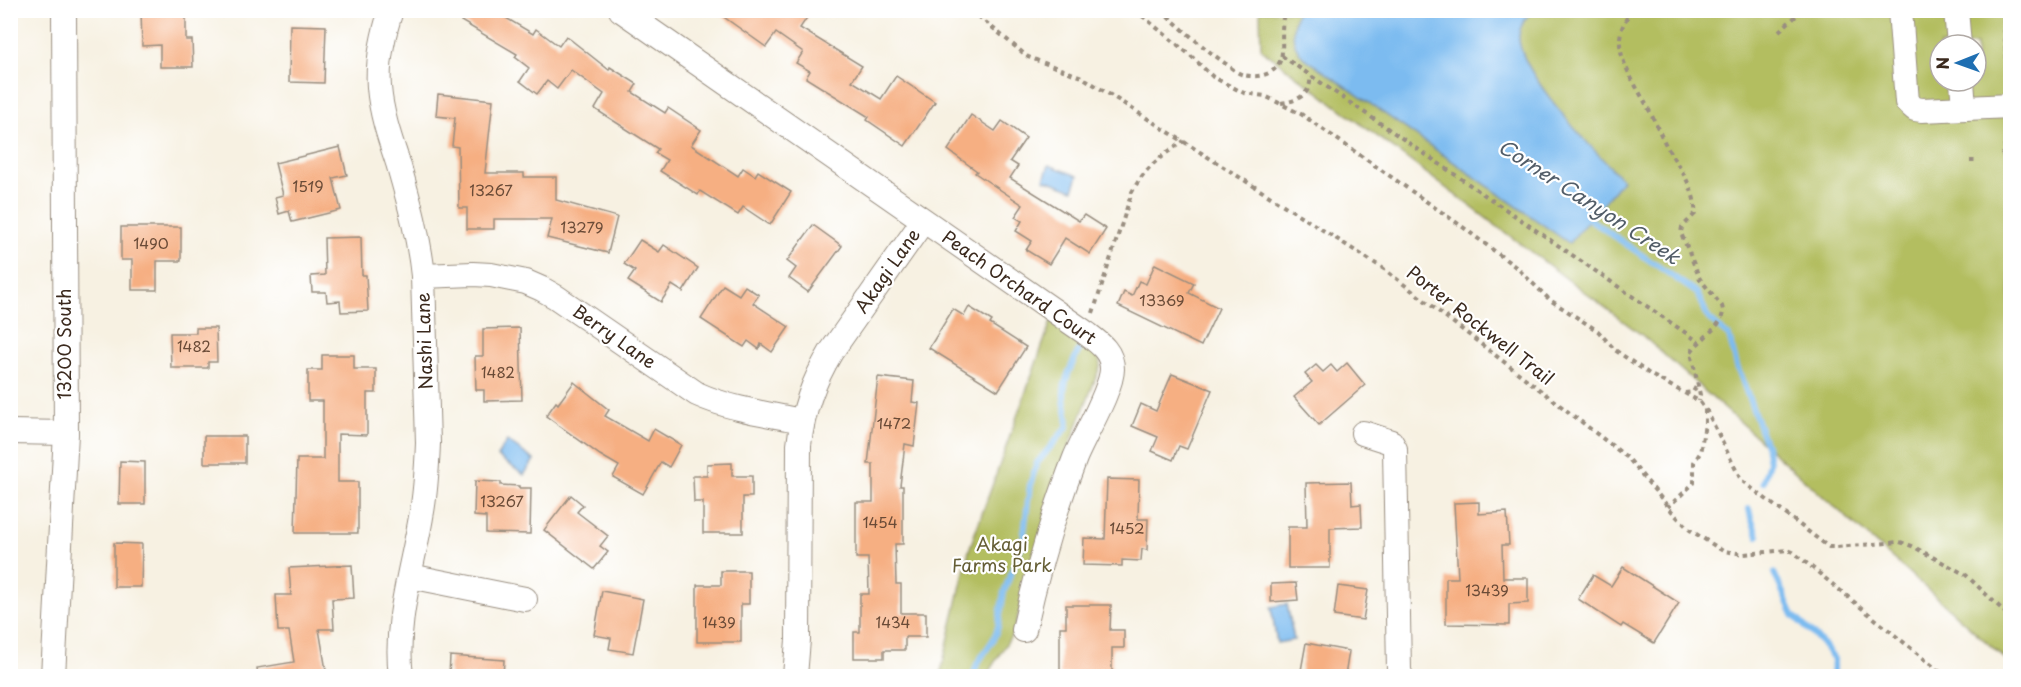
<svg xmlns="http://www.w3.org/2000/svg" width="2021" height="687" font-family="'Playpen Sans',sans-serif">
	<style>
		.green { fill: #b3be60; stroke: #77743f; stroke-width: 1.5; fill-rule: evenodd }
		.water { fill: #7cbbf0; stroke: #5c7287; stroke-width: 1.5 }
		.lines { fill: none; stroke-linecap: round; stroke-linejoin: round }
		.stream { stroke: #7cbbf0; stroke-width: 6 }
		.building { fill: #f6af82 }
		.minor-casing { stroke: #998e80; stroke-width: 26 }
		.path { stroke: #998e80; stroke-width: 4; stroke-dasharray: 4.5 4.5; stroke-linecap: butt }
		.minor { stroke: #fff; stroke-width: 24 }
		.labels { text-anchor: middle; stroke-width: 4.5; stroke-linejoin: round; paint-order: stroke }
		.number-label { font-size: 15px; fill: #6a4b37 }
		.street-label { font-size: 18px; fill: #3b2a1e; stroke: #fff }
		.park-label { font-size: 18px; fill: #655e35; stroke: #fff }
		.water-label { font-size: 20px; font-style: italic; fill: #525d68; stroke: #fff }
	</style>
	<rect width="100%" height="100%" fill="#fff"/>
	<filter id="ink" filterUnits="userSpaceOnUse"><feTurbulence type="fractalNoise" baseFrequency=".0167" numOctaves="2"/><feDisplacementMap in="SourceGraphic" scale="12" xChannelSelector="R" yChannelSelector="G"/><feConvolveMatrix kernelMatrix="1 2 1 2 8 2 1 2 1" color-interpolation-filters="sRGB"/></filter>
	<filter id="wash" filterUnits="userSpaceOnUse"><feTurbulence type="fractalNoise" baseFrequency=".008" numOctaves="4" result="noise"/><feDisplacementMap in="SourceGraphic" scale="24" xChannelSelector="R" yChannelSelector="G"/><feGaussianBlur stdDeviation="1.35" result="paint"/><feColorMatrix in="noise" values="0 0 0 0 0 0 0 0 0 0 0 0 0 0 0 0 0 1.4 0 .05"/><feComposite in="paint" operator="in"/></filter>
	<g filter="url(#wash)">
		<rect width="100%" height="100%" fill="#f7f1e2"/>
		<g class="green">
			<path d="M1260,11H2010V663L1643,336L1261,49ZM1940,45H1976V81H1940Z"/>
			<path d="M1052,319L1099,355L1100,367L1062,465L1013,633L986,676H940L969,550Z"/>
		</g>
		<g class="water">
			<path d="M1297,10L1532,11C1526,18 1520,25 1519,35C1516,71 1598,155 1623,180L1569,243L1302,56C1290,41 1292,28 1297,10Z"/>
			<path d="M1049,165L1078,176L1073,190L1044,179Z"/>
			<path d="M507,441L534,460L524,475L497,456Z"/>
			<path d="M1287,604L1294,640L1277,643L1271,607Z"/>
		</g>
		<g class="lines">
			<g class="stream">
				<path d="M1585,216L1697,293L1709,319L1729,336L1737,366L1766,445L1769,462L1763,482"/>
				<path d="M1749,509L1751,518L1758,536"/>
				<path d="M1774,573L1793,615L1821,642L1834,659L1833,676"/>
				<path d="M973,676L977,664L993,640L998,627L1004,592L1023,541L1030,485L1037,463L1067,427C1070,416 1064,408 1064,397C1063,381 1072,365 1079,350"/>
			</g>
		</g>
		<g id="blocks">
			<g class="building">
				<path d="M141,10H186V40H192L193,67H160V45L142,46Z"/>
				<path d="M467,10H510L506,18L533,34L536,29L559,46L566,36L609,70L610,67L637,84L632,92L665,113L668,108L701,130L691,145L738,176L743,168L755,176L758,171L791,192L770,225L743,207L738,215L700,191L698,195L660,171L667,160L655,153L658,149L595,109L604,94L571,70L557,89L547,81L537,94L520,81L529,68L515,57L517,54L461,21Z"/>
				<path d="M714,10H812L800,28L862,66L852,81L881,99L896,76L935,102L905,146L867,120L869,117L806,78L810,71L796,63L803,52L776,33L766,47Z"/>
				<path d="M290,25L326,26L324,83L289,82Z"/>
				<path d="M438,94L493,100L485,173H524V177H556V200L617,217L608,253L547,238L552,219H494V229H467V208H459L458,147L452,146L455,118L436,116Z"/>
				<path d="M971,115L995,131L1002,121L1026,138L1010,161L1018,166L1010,178L1079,221L1084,215L1106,229L1090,254L1065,238L1049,264L1026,250L1032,241L1016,231L1022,221L1015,217L1023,205L975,173L977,171L948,150Z"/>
				<path d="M340,147L347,175L333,178L341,210L292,222L289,211L279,214L275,197L283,195L275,163Z"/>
				<path d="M813,225L842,246L808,292L789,278L796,268L787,261Z"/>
				<path d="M121,227H181V261H157V290H132V260H121Z"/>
				<path d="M361,237L362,275H366L368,311L341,312L340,301L327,302L326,292H312L311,276L325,275L324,238Z"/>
				<path d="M640,240L659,252L664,245L698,268L683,292L672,285L661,302L628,281L635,271L624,264Z"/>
				<path d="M1155,264L1194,283L1189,293L1219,308L1201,346L1118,306L1124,292L1132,296L1139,281L1146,284Z"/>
				<path d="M723,285L739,295L745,286L759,295L753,303L789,327L772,352L761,344L759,349L748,341L744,347L701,319Z"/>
				<path d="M969,307L992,321L990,324L1026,347L998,391L929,348L953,309L964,316Z"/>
				<path d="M196,328H216L217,362H208V368H171L170,333H196Z"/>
				<path d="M520,328L522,400L484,401V390H476L475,356H483V329Z"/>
				<path d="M322,355H354V369H376V393H367V435L338,434V482H358V533H295L297,459H323V401H308V370H322Z"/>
				<path d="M1347,363L1365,385L1319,425L1294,397L1312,382L1305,374L1316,365L1323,372L1331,365L1337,372Z"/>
				<path d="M1172,374L1212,390L1187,449L1179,446L1173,460L1152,451L1158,437L1132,426L1141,404L1156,411Z"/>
				<path d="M878,377L914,381L912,402L919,403L914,446L905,444L900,486H903V544H895L896,584H901V613H926V637H905V650H884V658H854V632H860V594H869L868,558H856V502H873V464H868Z"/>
				<path d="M574,382L609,410L605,416L648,441L654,429L681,445L669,467L661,462L643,494L613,477L619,466L600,455L546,416L556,402L558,404Z"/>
				<rect x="204" y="436" width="41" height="27"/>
				<path d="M120,461L145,462V504H119Z"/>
				<path d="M732,463V476H752V497H743V533H703V502H694L693,476H707V464Z"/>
				<path d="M1107,479L1139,480L1138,519H1148L1147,550L1142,549L1141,561L1122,560V566L1083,565L1084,538L1105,539Z"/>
				<path d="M475,481L501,482V485L519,486V488H531L530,534L486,533V517L474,516Z"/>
				<path d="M1351,482L1352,505L1361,504L1362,527L1330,528V568H1288V527H1307L1306,483Z"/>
				<path d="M571,495L583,505L577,512L608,536L600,546L608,552L594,569L544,530Z"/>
				<path d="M1479,502V514L1507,512L1509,545H1502L1503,578H1528V603L1509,604V625L1446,624V578H1458L1454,503Z"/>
				<path d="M114,543L142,544L141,587H114Z"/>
				<path d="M352,565L354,598L332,599L334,629H319L327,676H258L257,668L294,662L289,631H278L276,595H291L289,568Z"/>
				<path d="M1623,567L1679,603L1654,643L1623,624L1621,627L1578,599L1593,575L1611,586Z"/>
				<path d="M721,571H749V604H741V642H697V585H721Z"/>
				<path d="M1296,583L1298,600L1271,602V584Z"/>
				<path d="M1338,586L1368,590L1363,620L1334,616Z"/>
				<path d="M602,591L643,599L633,653L609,649L611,638L594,635Z"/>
				<path d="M1066,605H1111L1110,630H1124V648H1112V676L1060,674V627H1066Z"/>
				<path d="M1306,643L1349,651L1345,676H1300Z"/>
				<path d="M450,656L504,660L503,676H449Z"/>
			</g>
		</g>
	</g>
	<g filter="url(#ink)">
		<use href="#blocks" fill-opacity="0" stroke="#998e80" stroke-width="1.5"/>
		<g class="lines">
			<defs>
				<g id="minor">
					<path d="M391,10C383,35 377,61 379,87C381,113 390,139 398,163C409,201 419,237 423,276L428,443C427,468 426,492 421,517C412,570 394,623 401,676"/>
					<path d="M621,10L1086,333C1099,343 1112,351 1112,369C1112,389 1084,436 1075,458C1053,514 1037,571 1024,630"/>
					<path d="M1900,10L1907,102L1915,109L1922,110L2010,106"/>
					<path d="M1956,10L1959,45"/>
					<path d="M1962,81L1964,108"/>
					<path d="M423,276L473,274L491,275L526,282L542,289L556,297L697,394C730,409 767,414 802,421"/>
					<path d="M10,432L66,433"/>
					<path d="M1363,433L1391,442L1395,449L1399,671L1401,676"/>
					<path d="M410,576L525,599"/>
					<path d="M53,676L66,433L64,10"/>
					<path d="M795,676L798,640L799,445C803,410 813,382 831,352L923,221"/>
				</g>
			</defs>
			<use href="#minor" class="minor-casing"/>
			<g class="path">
				<path d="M971,10L1028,57L1082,77L1384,269L1628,458L1675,515L1690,530L1723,551L1744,554L1788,550L1793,552L1945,676"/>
				<path d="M1135,10L1190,55L1213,77L1244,93L1265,96L1301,114L1460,225L1517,268L1550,300L1598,331L1615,350L1651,375L1699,401L1705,409V424L1700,453L1694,462V483L1668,507"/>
				<path d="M1161,10C1181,28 1200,45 1222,61C1228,65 1234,71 1241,74C1255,79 1274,76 1280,61C1285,51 1279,26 1285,10"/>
				<path d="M1633,10C1603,43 1632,77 1648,108C1656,123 1662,139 1671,154C1682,171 1697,193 1695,214L1682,227L1681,233L1700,279L1722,306C1728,324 1701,337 1691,352L1700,395L1699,401"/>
				<path d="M2003,10L2008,86"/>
				<path d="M1779,31L1803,10"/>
				<path d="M1282,56L1699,342"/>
				<path d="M1281,103C1298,101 1312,94 1310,76"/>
				<path d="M2010,126L2003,152L2010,223"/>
				<path d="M1970,161H1979"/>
				<path d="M1093,313L1132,192C1146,166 1160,157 1184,141"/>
				<path d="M1685,393L1693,392L1697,385"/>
				<path d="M1706,409L1741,480L1826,545L1829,547H1836L1900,542L1912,546L1966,575L2010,617"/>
			</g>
			<use href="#minor" class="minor"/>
		</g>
	</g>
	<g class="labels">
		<g class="number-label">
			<text x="308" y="192">1519</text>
			<text x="491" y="196">13267</text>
			<text x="582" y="233">13279</text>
			<text x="151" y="249">1490</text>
			<text x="1162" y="306">13369</text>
			<text x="194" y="352">1482</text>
			<text x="498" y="378">1482</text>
			<text x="894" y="429">1472</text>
			<text x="502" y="507">13267</text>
			<text x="880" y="528">1454</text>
			<text x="1127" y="534">1452</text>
			<text x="1487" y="596">13439</text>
			<text x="719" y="628">1439</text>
			<text x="893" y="628">1434</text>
		</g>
		<g class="street-label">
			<text transform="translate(888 271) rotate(-55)" y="6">Akagi Lane</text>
			<text transform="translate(1019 288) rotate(35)" y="6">Peach Orchard Court</text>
			<text transform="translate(1480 326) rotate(38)" y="6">Porter Rockwell Trail</text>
			<text transform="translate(614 337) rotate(35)" y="6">Berry Lane</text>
			<text transform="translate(425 341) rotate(-92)" y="6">Nashi Lane</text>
			<text transform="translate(65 344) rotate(-90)" y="6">13200 South</text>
		</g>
		<g class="park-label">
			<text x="1002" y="551">Akagi<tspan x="1002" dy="21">Farms Park</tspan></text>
		</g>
		<g class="water-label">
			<text transform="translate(1589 202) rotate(33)" y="7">Corner Canyon Creek</text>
		</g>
	</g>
	<rect width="2021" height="687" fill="none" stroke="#fff" stroke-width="36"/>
	<g transform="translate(1958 63) rotate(269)"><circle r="28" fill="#ffffff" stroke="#b1aaa5" stroke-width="1.5"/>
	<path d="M0-4.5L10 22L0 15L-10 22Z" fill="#1f6fb2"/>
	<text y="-9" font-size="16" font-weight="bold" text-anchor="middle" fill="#3b2a1e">N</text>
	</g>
</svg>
